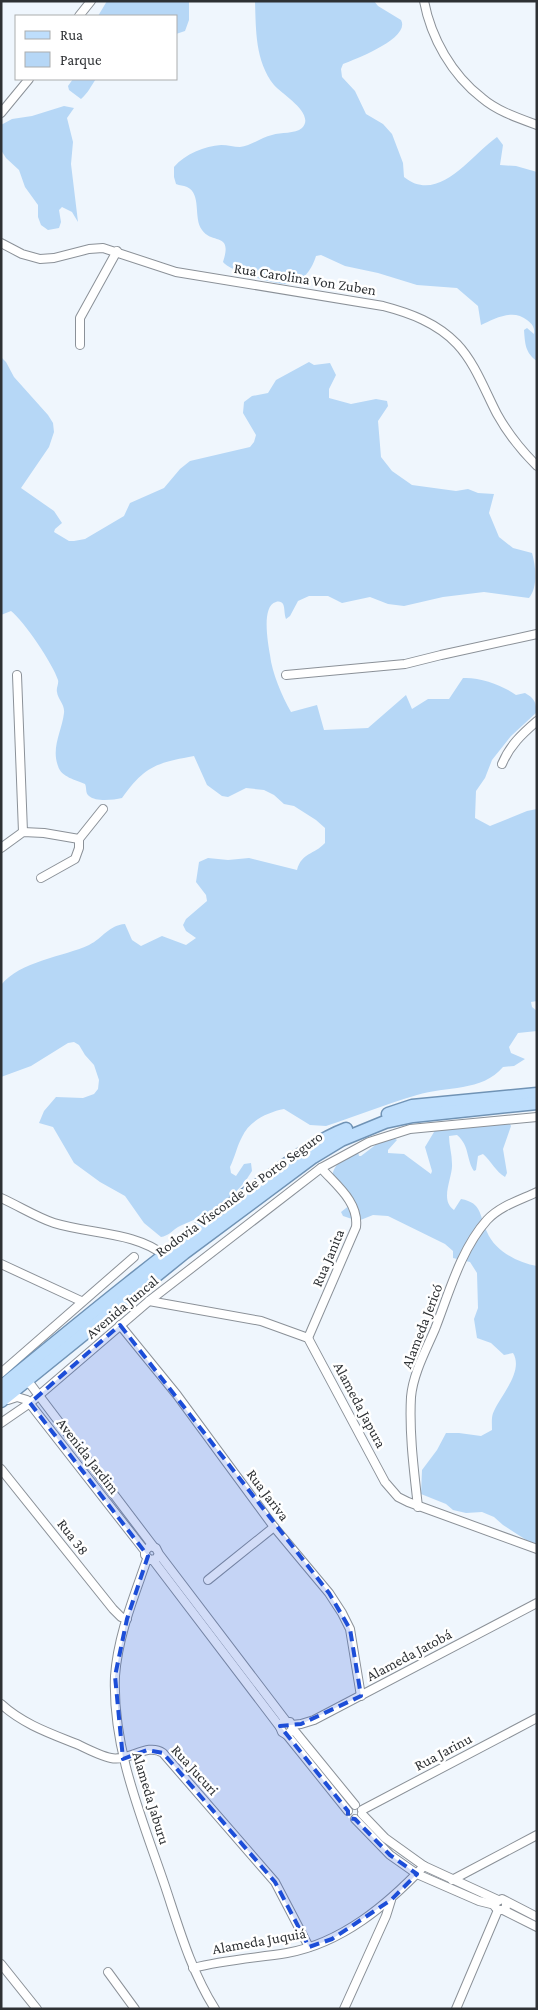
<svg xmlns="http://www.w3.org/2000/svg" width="538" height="2010" font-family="'Crimson Pro',serif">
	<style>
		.green { fill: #b6d7f6 }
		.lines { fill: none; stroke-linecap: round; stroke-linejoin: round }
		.street-casing { stroke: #8b9198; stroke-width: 10 }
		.primary-casing { stroke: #7093b5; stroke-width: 15 }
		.street { stroke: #fff; stroke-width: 8 }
		.primary { stroke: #bedefc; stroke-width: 12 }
		.marked { fill: #1d4ed8; fill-opacity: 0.2; stroke: #1d4ed8; stroke-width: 4; stroke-dasharray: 10 6; stroke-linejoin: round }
		.labels { text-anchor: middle; stroke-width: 5; stroke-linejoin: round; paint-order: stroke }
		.street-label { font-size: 15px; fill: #2e3134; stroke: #fff }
	</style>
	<rect width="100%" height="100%" fill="#eff6fd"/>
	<g class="green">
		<path d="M107,1H189V20L185,31L176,34V16H98Z"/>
		<path d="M255,1H374L378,6L401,20C411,38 356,59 343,64L341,69L342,77L355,91L366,114L383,124L392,134L403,163L404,177C439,205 471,155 497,137L503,145L500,165L516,166L537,172V361C525,353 525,343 524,330L527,328L534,334C535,327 532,324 527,320C513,308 494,319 481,325L478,306L457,288L417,285L378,273L345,266L321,255L316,256C313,267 303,283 290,284C279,286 229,271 223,262C233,231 212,245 202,230C193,218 202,194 187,187C183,185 180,186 176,184L174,177V167C185,154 205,146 221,145C228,145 234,147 240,147C251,146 262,137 272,135C281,132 295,134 302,128C316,114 282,94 274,85C255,61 256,30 255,1Z"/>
		<path d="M73,79H96C91,86 88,93 81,99L69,90L68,86Z"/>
		<path d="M64,106L74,108L67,118L73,142L71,164L78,222L72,212L62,207L59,210L61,222L59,228L48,230L41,225L38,217V205L25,187L19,170L6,158L1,150V125L12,119L32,116Z"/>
		<path d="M1,357L6,362L14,377L48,415L53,423L54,432L49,447L21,488L54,511L62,523L55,529L54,532L69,541H74L85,539L124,516L130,503L164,488L180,469L190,461L250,447L254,442L256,435L243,413L244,402L252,396L268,393L276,380L309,362L314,365L330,363L336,375L329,389V398L351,404L376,399L387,401L388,406L378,421L381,457L392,471L412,485L456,491L468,489L478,493L494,494L489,513L499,537L513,548L532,553C536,567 538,587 529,598L484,592L443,597L404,606L388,604L370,597L342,603L328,596H309L298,601L290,616L286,619C284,614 285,608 283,604C282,602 279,601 276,602C261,606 268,643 270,655C272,673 282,696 291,712L317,705L324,730L368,728L406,695L412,709L428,699H449L463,678C480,677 502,685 516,695L525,693C534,698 537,703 536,713L511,736L492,760L485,778L476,791L475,818L490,826L527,811L537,809V1001L531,1002L532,1007L537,1011V1031L518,1033L509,1047L511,1053L525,1059L514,1066L503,1067C482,1092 446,1086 417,1095C386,1104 356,1116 326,1126L310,1125L284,1109C268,1112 249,1121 242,1137C237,1146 235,1157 230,1167L231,1173L236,1176L244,1164L251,1163L252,1171C239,1193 219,1208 196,1219C190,1222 183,1224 178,1227C172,1231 168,1236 161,1237L144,1223L125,1196L100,1182L74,1163L53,1127L39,1123L44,1111L56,1097L83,1098L94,1094L98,1089L99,1080L94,1065L85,1055L79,1045L74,1042L68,1043L31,1066L1,1077V985C20,961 63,957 89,945C103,938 109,925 125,924L132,940L141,946L162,936L186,945L196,938L186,931L183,925L186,919L207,901L206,895L196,882L199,862L208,858L228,860L249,858L297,870C302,852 314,855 325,843V828L316,820L294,806L284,804L274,795L264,790L246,788L228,797L222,796L207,785L194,756C156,763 145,766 122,798C113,800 96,802 89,796C85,793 87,788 85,784C76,780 61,777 58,766C51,747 62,731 64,713C65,704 58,700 57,692C56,688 59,684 58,680C53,664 24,621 11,611L1,615Z"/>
		<path d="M508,1120L511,1126L503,1149L507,1173L505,1177C496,1172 491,1161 483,1154L478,1156L476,1170L474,1171C466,1159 470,1146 457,1135L449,1136C449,1145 452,1154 452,1164C453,1177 439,1200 454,1210L461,1199C483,1203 479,1216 487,1232C495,1251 518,1263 537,1266V1547L503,1525L494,1517L482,1512L466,1513L453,1510L446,1504L421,1494L422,1470L437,1450L446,1433H459L481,1436L492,1430C492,1424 491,1416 494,1411C501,1395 524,1371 513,1353L504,1355L491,1343L477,1338L474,1319L478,1308L477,1273L470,1262L453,1258V1251L445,1244L388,1216L373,1215L358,1221L343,1216L341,1212L350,1205C346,1198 336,1189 333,1181C329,1167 346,1154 358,1152L359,1156H361L382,1140L394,1138L397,1140L388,1150V1153L404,1154L431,1174L432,1171L425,1147L437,1127Z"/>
	</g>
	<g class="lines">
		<defs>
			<g id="street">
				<path d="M424,1C431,38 452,75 482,98C497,111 518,118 537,125"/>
				<path d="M79,16L91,1"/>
				<path d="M1,113L29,79"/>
				<path d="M1,243L22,254L40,259L54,258L89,249L103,248L176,272L383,306C410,313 437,323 457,344C475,363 485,391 497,414C508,434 521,450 537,466"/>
				<path d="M80,345V318L117,251"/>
				<path d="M17,675L23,832"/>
				<path d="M286,675L405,664L441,655L537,634"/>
				<path d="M502,764C510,745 522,734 537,721"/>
				<path d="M1,848L23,832L44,833L79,839"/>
				<path d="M41,878L75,859L79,848V839L103,809"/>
				<path d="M1,1198C19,1206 36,1217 54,1223C89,1234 137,1232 165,1256"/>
				<path d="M1,1264L81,1301"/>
				<path d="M149,1301L261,1321L308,1338L385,1482L398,1497L408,1502L537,1549"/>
				<path d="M120,1325L177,1395L274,1527L329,1593L342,1613L350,1629L361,1696"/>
				<path d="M308,1338L356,1227C359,1202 336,1185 321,1168"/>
				<path d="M1,1373L134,1257"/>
				<path d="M26,1382L31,1385L153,1546"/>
				<path d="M8,1400L17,1397L27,1400L145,1551"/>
				<path d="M1,1423L30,1403L149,1301L321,1168L369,1142L410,1129L537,1117"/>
				<path d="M1,1469L113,1609L121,1617L127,1619"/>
				<path d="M418,1507C414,1471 409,1433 411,1397C413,1374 426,1350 435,1329C449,1293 461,1249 487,1220C500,1206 520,1200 537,1192"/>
				<path d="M159,1554L156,1559L150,1560L145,1555V1551L150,1546L156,1548L159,1554L286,1721"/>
				<path d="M147,1559C134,1597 118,1635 115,1676C112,1749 142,1818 165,1886C179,1928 191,1971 215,2009"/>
				<path d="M153,1560L280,1727"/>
				<path d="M208,1580L274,1527"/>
				<path d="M1,1704C24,1725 52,1734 79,1745C89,1750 101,1756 111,1758C129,1762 147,1742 163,1753L275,1882L309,1947"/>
				<path d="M292,1725L301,1724L314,1720L537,1603"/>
				<path d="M293,1729L287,1735L282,1732L280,1727L283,1722H290L293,1729L355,1805"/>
				<path d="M287,1735L348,1811"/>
				<path d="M362,1810L537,1718"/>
				<path d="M362,1814L385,1838L424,1866L498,1900"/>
				<path d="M355,1819L390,1855L417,1874L479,1901L495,1905"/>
				<path d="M452,1880L537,1835"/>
				<path d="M506,1902V1907L503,1910H498L495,1907L496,1902L502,1899L537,1917"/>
				<path d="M503,1910L537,1927"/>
				<path d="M1,1964L37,2009"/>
				<path d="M193,1968C224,1960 256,1958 287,1953C342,1943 387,1905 424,1866"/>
				<path d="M108,1972L135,2009"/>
				<path d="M344,2009L386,1916L391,1900"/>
				<path d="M456,2009L498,1910"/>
			</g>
			<g id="primary">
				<path d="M388,1114L412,1106L537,1094"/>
				<path d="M1,1387C85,1318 169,1249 257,1186C285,1166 314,1141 346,1129"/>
				<path d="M1,1401L184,1253L313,1157L341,1140L385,1122L413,1116L537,1103"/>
			</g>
		</defs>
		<use href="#street" class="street-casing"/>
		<use href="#primary" class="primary-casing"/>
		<use href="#street" class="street"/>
		<use href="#primary" class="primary"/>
	</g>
	<path class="marked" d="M120,1325L329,1593L350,1629L361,1696L301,1724L280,1726L348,1811V1818L355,1819L390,1855L417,1874L391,1900L332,1939L309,1947L275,1882L163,1753L147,1750L123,1759L115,1676L127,1619L148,1556L30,1403Z"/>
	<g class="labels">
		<g class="street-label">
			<text transform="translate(305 279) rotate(9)" y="5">Rua Carolina Von Zuben</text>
			<text transform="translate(239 1194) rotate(-36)" y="5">Rodovia Visconde de Porto Seguro</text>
			<text transform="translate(328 1258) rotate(-67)" y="5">Rua Janita</text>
			<text transform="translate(122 1307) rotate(-40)" y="5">Avenida Juncal</text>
			<text transform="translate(422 1326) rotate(-69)" y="5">Alameda Jericó</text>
			<text transform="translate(360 1405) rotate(62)" y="5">Alameda Japura</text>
			<text transform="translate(88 1456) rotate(52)" y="5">Avenida Jardim</text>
			<text transform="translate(268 1495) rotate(53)" y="5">Rua Jariva</text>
			<text transform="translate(73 1537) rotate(52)" y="5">Rua 38</text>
			<text transform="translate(409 1655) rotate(-28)" y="5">Alameda Jatobá</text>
			<text transform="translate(443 1752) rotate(-28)" y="5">Rua Jarinu</text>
			<text transform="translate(195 1770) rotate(48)" y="5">Rua Jucuri</text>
			<text transform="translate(151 1798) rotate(73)" y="5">Alameda Jaburu</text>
			<text transform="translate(259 1941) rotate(-10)" y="5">Alameda Juquiá</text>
		</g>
	</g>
	<rect width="538" height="2010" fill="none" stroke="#2e3134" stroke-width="5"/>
	<rect x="15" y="15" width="162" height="65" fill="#ffffff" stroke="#abadae"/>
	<rect x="25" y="31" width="25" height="8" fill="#bedefc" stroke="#abadae"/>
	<text x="60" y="40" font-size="15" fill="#2e3134">Rua</text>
	<rect x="25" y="52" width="25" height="15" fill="#b6d7f6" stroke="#abadae"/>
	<text x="60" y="65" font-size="15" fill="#2e3134">Parque</text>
</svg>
